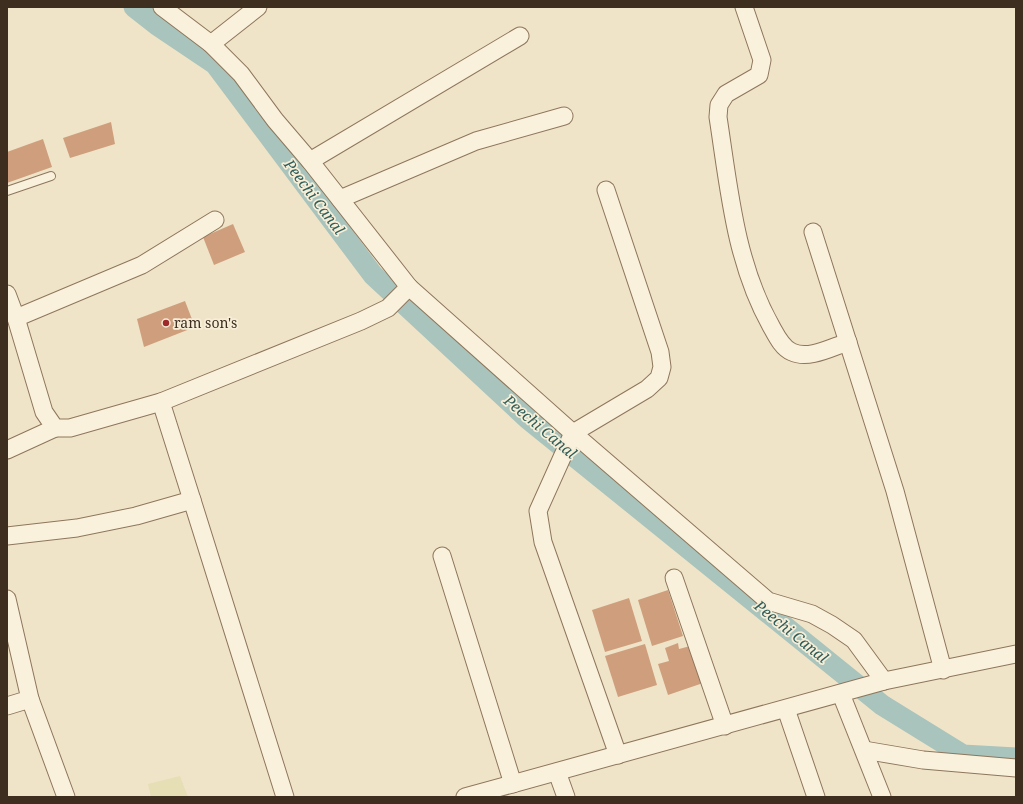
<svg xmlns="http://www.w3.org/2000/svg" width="1023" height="804" font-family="'Noto Serif',serif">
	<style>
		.farmland { fill: #e6deb5 }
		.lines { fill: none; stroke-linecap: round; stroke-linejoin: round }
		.canal { stroke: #a9c4bc; stroke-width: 21 }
		.building { fill: #cf9f7d }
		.service-casing { stroke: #8d765c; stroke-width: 10 }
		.minor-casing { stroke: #8d765c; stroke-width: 19 }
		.service { stroke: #faf1dc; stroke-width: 8 }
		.minor { stroke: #faf1dc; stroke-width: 17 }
		.poi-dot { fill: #9e2a2b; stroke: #f7eed8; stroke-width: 1.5 }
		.labels { text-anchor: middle; stroke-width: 3.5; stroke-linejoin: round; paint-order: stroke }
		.poi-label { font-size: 14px; fill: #3d2e20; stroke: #f7eed8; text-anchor: start }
		.water-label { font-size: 15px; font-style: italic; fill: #2f5d5a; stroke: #f7eed8 }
	</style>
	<rect width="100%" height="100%" fill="#f0e4c8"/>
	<path class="farmland" d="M180,776L188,797H151L148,784Z"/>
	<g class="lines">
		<path class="canal" d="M134,7L157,25L215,64L373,275L528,419L882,705L963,755L1016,758"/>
	</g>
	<g class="building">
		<path d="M111,122L115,144L70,158L63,138Z"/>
		<path d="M43,139L52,167L7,183V152Z"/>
		<path d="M233,224L245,252L214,265L203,237Z"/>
		<path d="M185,301L195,327L144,347L137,319Z"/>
		<path d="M668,590L683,636L652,646L638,600Z"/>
		<path d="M629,598L642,641L605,652L592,610Z"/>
		<path d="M678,643L679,649L694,645L706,682L668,695L658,664L669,661L665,648Z"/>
		<path d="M645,644L657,685L618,697L605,656Z"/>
	</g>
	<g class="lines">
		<defs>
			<path id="service" d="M7,191L51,176"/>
			<g id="minor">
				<path d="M744,7L762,60L759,75L726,94L719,105L718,117C729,188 735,262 771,326C776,335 782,348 792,352C809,360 832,347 848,342"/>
				<path d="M211,44L258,7"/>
				<path d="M310,161L520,36"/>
				<path d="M606,190L660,352L662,367L659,378L647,389L573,433L538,511L543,542L618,755"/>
				<path d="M340,199L476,141L564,116"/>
				<path d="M813,232L895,491L943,670"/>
				<path d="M409,287L573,433L768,601L812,614L832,625L854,640L884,681"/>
				<path d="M7,294L16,318L44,412L55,428H70L161,402"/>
				<path d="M16,318L142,265L215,220"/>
				<path d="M7,450L55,428"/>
				<path d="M192,500L285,797"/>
				<path d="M7,536L77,528L136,516L192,500L161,402L361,321L388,308L409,287L310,161L275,120L241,74L211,44L162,7"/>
				<path d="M442,556L513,784"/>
				<path d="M674,578L725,726"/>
				<path d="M7,599L30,699L7,706"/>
				<path d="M841,694L882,797"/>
				<path d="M30,699L66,797"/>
				<path d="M786,709L816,797"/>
				<path d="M864,750L923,760L1016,768"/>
				<path d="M557,772L566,797"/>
				<path d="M465,797L884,681L1016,654"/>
			</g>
		</defs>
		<use href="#service" class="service-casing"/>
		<use href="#minor" class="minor-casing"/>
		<use href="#service" class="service"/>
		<use href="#minor" class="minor"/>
	</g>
	<circle class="poi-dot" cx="166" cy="323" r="4"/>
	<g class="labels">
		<g class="poi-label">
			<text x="174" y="328">ram son's</text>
		</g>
		<g class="water-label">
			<text transform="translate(314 197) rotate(53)" y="5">Peechi Canal</text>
			<text transform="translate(540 427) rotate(40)" y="5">Peechi Canal</text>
			<text transform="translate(791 632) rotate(39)" y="5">Peechi Canal</text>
		</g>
	</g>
	<rect width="1023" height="804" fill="none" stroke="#3d2e20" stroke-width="16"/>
</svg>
